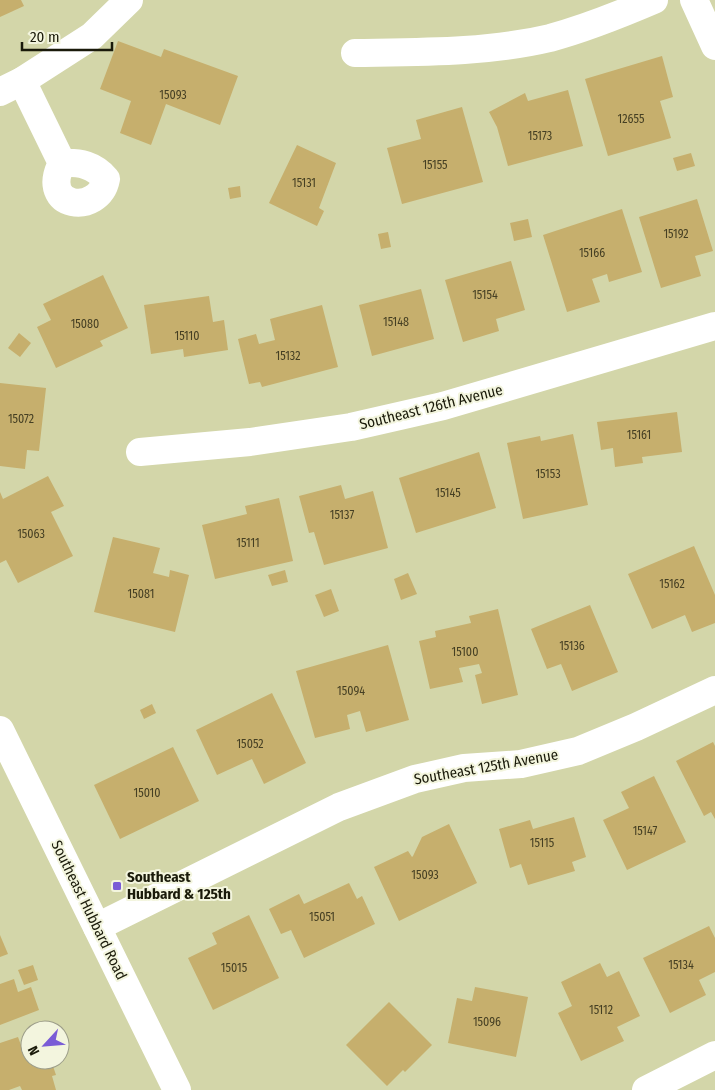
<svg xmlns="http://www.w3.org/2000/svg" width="715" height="1090" font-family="'Fira Sans Condensed',sans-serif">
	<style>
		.building { fill: #c6af6d }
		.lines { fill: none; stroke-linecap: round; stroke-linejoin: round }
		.minor { stroke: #fff; stroke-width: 28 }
		.secondary { stroke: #fff; stroke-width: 28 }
		.poi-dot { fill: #7a5cd6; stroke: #f3f5de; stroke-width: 2 }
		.labels { text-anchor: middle; stroke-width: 4; stroke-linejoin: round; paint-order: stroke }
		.number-label { font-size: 12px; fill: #453f23 }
		.street-label { font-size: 15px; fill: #1a1a0a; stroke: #f3f5de }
		.poi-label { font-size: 15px; font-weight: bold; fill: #1a1a0a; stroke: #f3f5de; text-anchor: start }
	</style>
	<rect width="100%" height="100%" fill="#d3d6a9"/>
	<g class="building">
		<path d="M0,0H21L24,6L0,17Z"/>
		<path d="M118,41L161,57L164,49L238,76L220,125L166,104L151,145L120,133L131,101L100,89Z"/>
		<path d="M662,56L673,97L660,101L671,138L608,156L585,79Z"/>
		<path d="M568,90L583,146L508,166L497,127L489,112L525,93L528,101Z"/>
		<path d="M462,107L483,182L402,204L387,148L421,139L416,120Z"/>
		<path d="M297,145L336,163L319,208L324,211L317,226L269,203Z"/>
		<path d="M691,153L695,166L677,171L673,158Z"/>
		<path d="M240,186L241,197L230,199L228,188Z"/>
		<path d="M697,199L713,251L695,256L701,276L661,288L639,217Z"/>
		<path d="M622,209L642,272L609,282L607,274L592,279L600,302L567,312L543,235Z"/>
		<path d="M528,219L532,237L514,241L510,223Z"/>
		<path d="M388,232L391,247L381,249L378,234Z"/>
		<path d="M511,261L525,310L496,319L499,331L463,342L445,280Z"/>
		<path d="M103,275L128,328L100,341L103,346L56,368L37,327L51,320L43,304Z"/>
		<path d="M421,289L434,339L372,356L359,305Z"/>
		<path d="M209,296L213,322L224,320L228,350L184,357L183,349L151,354L144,305Z"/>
		<path d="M322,305L338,367L262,387L260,382L249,384L238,339L256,334L259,344L275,340L270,319Z"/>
		<path d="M19,333L31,343L20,357L8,348Z"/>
		<path d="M0,383L46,388L39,451L27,450L25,469L0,466Z"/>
		<path d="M677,412L682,452L642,457L643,463L615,467L613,448L601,450L597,422Z"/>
		<path d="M573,434L588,505L523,519L507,443L540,436L541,441Z"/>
		<path d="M479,452L496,508L416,533L399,478Z"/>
		<path d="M48,476L64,506L51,512L73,556L18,583L6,560L0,563V492L3,499Z"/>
		<path d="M341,485L345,499L373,491L388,548L324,565L314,532L309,533L299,496Z"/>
		<path d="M279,498L293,561L215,579L202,525L247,514L245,506Z"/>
		<path d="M113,537L160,548L153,573L169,577L170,570L189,575L175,632L94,612Z"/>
		<path d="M694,546L715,595V623L692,632L685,615L652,629L628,574Z"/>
		<path d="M285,570L288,582L272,586L268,575Z"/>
		<path d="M408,573L417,594L401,600L394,579Z"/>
		<path d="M331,589L339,611L324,617L315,595Z"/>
		<path d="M590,605L618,672L572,691L561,664L547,669L531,629Z"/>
		<path d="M498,609L518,695L482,704L475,675L482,673L479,664L459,668L463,682L430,689L419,641L436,637L435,631L471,623L469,616Z"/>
		<path d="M388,645L409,720L366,732L360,711L347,715L350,729L315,738L296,671Z"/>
		<path d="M272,693L306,763L264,784L252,759L217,775L196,730Z"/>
		<path d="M152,704L156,713L144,719L140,710Z"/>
		<path d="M713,742L715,746V819L711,812L704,816L676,761Z"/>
		<path d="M173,747L199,801L120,839L94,785Z"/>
		<path d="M654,776L686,842L627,870L603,820L629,808L621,792Z"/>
		<path d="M574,817L586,857L572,862L575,871L528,885L521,864L510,868L499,829L530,820L533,829Z"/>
		<path d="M449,824L477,883L399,921L374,867L408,851L412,857L413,856L422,837Z"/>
		<path d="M349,883L357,899L362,896L375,924L304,958L291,930L281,934L269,909L299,894L304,904Z"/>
		<path d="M249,915L279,978L213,1010L188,958L217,944L212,933Z"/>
		<path d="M709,926L715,938V972L699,980L706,995L670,1013L643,958Z"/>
		<path d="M0,935L8,954L0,957Z"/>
		<path d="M600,963L607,977L619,971L640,1016L617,1027L624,1041L581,1061L558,1013L572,1006L561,982Z"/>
		<path d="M33,965L38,980L24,985L18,970Z"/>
		<path d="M14,979L18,992L31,987L39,1010L0,1025V984Z"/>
		<path d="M475,987L528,997L516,1057L448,1043L457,998L472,1001Z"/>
		<path d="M389,1002L432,1045L405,1072L403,1070L387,1086L346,1045Z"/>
		<path d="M18,1037L22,1048L30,1046V1060H51L56,1075L52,1076L56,1090H22L20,1086L9,1090H0V1043Z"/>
	</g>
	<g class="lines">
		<g class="minor">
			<path d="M694,0L715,46"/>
			<path d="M355,53C420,52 487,53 550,38C587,28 619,15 654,0"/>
			<path d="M22,81L62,163C38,209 99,216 106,179C94,165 80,162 62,163"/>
			<path d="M0,92L22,81L92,36L129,0"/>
			<path d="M140,452L250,442L351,427L443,406L715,326"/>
			<path d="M97,927L339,807L415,779L464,768L521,764L578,751L636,727L715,690"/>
			<path d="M646,1090L715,1055"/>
		</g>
		<path class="secondary" d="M0,730L177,1090"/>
	</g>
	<rect class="poi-dot" x="112" y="881" width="10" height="10" rx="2.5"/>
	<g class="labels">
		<g class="number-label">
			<text x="173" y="99">15093</text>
			<text x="631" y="123">12655</text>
			<text x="540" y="140">15173</text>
			<text x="435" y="169">15155</text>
			<text x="304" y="187">15131</text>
			<text x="676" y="238">15192</text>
			<text x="592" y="257">15166</text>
			<text x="485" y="299">15154</text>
			<text x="396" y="326">15148</text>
			<text x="85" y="328">15080</text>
			<text x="187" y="340">15110</text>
			<text x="288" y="360">15132</text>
			<text x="21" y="423">15072</text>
			<text x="639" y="439">15161</text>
			<text x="548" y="478">15153</text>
			<text x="448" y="497">15145</text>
			<text x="342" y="519">15137</text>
			<text x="31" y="538">15063</text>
			<text x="248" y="547">15111</text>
			<text x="672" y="588">15162</text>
			<text x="141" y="598">15081</text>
			<text x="572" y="650">15136</text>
			<text x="465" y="656">15100</text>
			<text x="351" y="695">15094</text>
			<text x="250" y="748">15052</text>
			<text x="147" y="797">15010</text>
			<text x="645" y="835">15147</text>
			<text x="542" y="847">15115</text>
			<text x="425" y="879">15093</text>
			<text x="322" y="921">15051</text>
			<text x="681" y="969">15134</text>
			<text x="234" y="972">15015</text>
			<text x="601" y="1014">15112</text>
			<text x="487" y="1026">15096</text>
		</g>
		<g class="street-label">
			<text transform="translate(431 407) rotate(-14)" y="5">Southeast 126th Avenue</text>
			<text transform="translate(486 767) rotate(-10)" y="5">Southeast 125th Avenue</text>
			<text transform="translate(89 910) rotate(64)" y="5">Southeast Hubbard Road</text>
		</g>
		<g class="poi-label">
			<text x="127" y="882">Southeast<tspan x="127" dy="17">Hubbard &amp; 125th</tspan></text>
		</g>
	</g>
	<g transform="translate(45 1045) rotate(244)"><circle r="24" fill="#f3f5de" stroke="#9c9d89"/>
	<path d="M0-4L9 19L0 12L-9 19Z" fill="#7a5cd6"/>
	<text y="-8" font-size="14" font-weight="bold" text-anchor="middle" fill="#1a1a0a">N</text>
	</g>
	<path d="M22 42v8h90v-8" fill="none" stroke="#1a1a0a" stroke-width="2.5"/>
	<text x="30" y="42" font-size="15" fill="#1a1a0a" stroke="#f3f5de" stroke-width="4" paint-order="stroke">20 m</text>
</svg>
